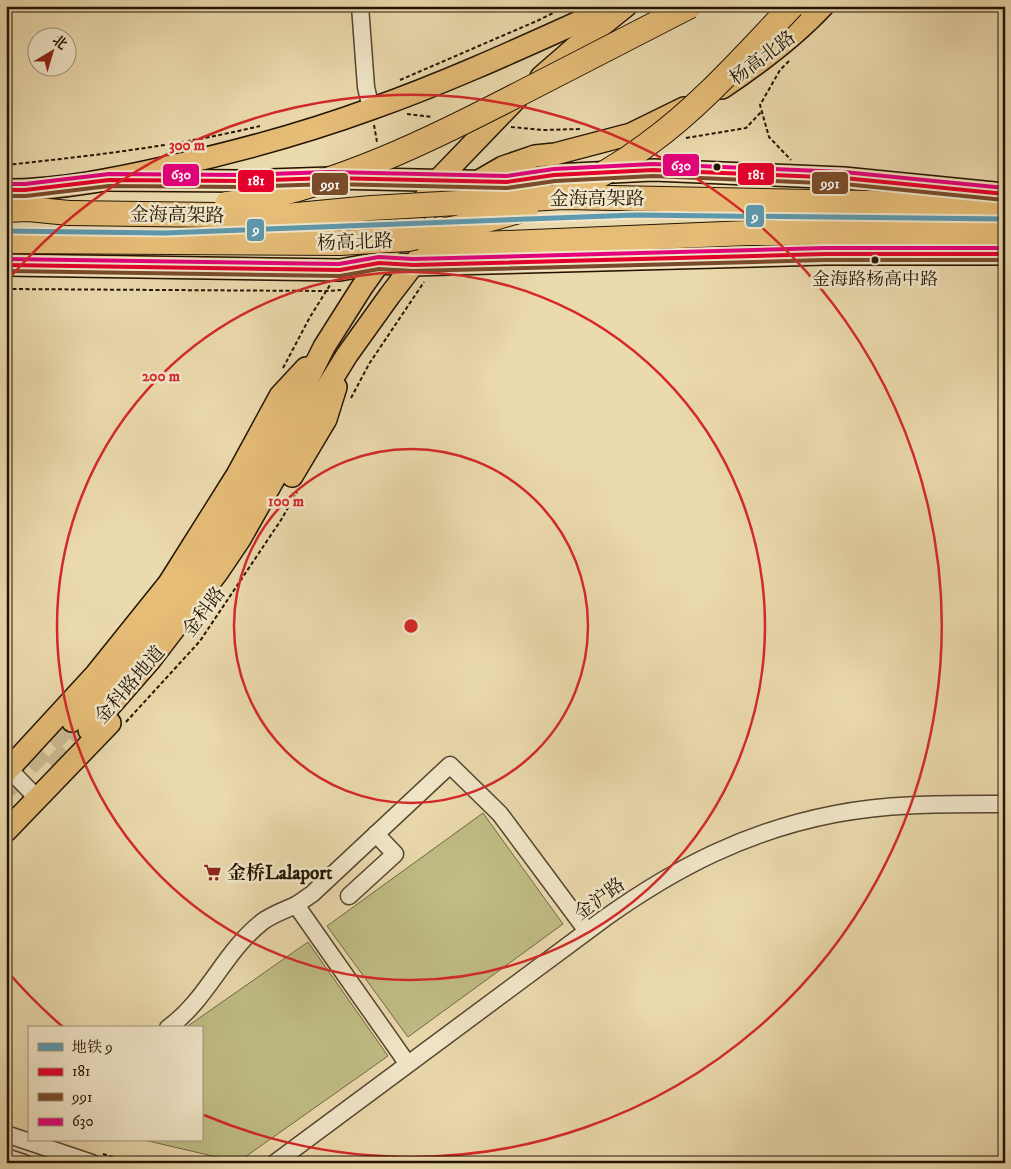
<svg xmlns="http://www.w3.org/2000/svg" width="1011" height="1169" font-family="'IM FELL DW Pica','Noto Serif SC',serif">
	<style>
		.green { fill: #c0bd85; stroke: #716844 }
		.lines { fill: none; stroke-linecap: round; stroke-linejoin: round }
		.major-tunnel { stroke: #cdbc94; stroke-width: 21; stroke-dasharray: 21 11; stroke-linecap: butt }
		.minor-casing { stroke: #54462e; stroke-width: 19 }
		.major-casing { stroke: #221403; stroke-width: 24 }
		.highway-casing { stroke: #221403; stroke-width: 26 }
		.path { stroke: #221403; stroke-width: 2; stroke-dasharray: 4 2.5; stroke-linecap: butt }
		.minor { stroke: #f2e7ca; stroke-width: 16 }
		.major { stroke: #e6bd77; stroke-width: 21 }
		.highway { stroke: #e6bd77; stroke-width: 24 }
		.highway-bridge-casing { stroke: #221403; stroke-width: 26; stroke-linecap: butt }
		.highway-bridge { stroke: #e6bd77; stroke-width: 24 }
		.bus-1-casing { stroke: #f2e7ca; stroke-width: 8 }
		.bus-2-casing { stroke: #f2e7ca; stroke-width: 8 }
		.bus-3-casing { stroke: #f2e7ca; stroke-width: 8 }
		.bus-1 { stroke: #e4002b; stroke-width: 4 }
		.bus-2 { stroke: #7a4b2a; stroke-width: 4 }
		.bus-3 { stroke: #e5007d; stroke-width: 4 }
		.metro-1-casing { stroke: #f2e7ca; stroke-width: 9 }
		.metro-1 { stroke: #5d99af; stroke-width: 5 }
		.ring { fill: none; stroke: #d62828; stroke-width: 2.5 }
		.bus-dot { fill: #221403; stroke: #f2e7ca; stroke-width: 2 }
		.labels { text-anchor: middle; stroke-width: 5; stroke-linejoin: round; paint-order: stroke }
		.bus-label { font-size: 18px; fill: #221403; stroke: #f2e7ca }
		.street-label { font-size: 19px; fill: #221403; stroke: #f2e7ca }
		.poi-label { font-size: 19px; font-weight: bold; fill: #221403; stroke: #f2e7ca; text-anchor: start }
		.centre { fill: #d62828; stroke: #f2e7ca; stroke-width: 2.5 }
		.ring-label { font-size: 15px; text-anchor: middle; font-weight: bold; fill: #d62828; stroke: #f2e7ca; stroke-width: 5; stroke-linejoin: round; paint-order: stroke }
		.line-badge { stroke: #f2e7ca; stroke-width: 2 }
		.badge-label { font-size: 14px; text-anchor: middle; font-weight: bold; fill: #fff }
	</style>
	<rect width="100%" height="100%" fill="#ebdaae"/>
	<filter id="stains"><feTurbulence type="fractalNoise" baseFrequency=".004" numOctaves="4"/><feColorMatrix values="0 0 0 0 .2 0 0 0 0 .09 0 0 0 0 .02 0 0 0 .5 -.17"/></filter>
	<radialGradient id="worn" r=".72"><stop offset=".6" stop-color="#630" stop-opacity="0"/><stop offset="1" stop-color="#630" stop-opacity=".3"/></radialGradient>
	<g class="green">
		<path d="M483,813L563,924L408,1037L327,926Z"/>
		<path d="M308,942L388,1056L238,1162L144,1140H201V1028H185Z"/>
	</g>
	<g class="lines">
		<g class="major-tunnel">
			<path d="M53,767L89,730"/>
			<path d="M6,789L72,721"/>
		</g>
		<defs>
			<g id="minor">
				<path d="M360,6L366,87L371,109"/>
				<path d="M6,766L38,799"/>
				<path d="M349,896L395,854L376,834"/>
				<path d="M168,1028C208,999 223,953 262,922C271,915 285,910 296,905"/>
				<path d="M407,1063L296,905L312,894L450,765L500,814L587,931"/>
				<path d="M6,1134L92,1163"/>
				<path d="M6,1157L24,1163"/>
				<path d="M275,1163L605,918C677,867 747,831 835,814C890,803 948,804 1005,804"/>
			</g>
			<g id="major">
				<path d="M541,77L586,38L626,6"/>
				<path d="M722,88C758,64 793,38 823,6"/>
				<path d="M109,180L242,181L330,178L507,182L554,175L653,170L844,178L1005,194"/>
				<path d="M6,190C60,190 114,179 167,167C236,152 305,133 371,109C453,80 532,43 612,7"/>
				<path d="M6,265L340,270L379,263L413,265L825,254H1005"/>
				<path d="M292,476L326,419L336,387"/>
				<path d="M72,721L108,683L154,627L206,558L250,487L294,407L324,347L362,287L438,180L516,99"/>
				<path d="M89,730L151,659L217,573L240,539L313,410L347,355L390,295L477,182L503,167L535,156L555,154L631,134L684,108"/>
				<path d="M6,772L96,674L169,583L237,475L280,396L306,368"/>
				<path d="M6,831L110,723"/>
			</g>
			<path id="highway" d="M6,210L28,209L69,213"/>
		</defs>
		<use href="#minor" class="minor-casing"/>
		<use href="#major" class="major-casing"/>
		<use href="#highway" class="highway-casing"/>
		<g class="path">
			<path d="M789,61L780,70L760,105L769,137L791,160"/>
			<path d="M400,80L539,20L567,6"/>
			<path d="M407,114L432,117"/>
			<path d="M374,125L377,142"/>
			<path d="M511,127L543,130L581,129"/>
			<path d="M686,138L746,128L762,111"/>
			<path d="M6,165C91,156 177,146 260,126"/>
			<path d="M6,289L326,291L341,290"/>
			<path d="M283,368L310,317L330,285"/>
			<path d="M351,398L369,364L424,282"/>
			<path d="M126,722L200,641L281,520L297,492"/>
			<path d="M103,1154L132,1163"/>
		</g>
		<use href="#minor" class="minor"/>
		<use href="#major" class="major"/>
		<use href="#highway" class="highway"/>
		<defs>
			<g id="highway-bridge">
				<path d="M562,194C590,182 623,163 648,144C701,106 747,53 792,6"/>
				<path d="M227,204C331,190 429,140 521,93C577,64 634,35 690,6"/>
				<path d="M69,213L286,216L371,208L564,197L919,204L1005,210"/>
				<path d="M7,241L340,243L408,239L469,225L526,209"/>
				<path d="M429,244H482L748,233L1005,232"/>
			</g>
		</defs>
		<use href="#highway-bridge" class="highway-bridge-casing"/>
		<use href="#highway-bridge" class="highway-bridge"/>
		<defs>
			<g id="bus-1">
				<path d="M6,190H25L109,180L242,181L330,178L507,182L554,175L653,170L844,178L1005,194"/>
				<path d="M6,265L340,270L379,263L413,265L825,254H1005"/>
			</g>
			<g id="bus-2">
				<path d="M6,196H26L109,186L242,187L330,184L507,188L555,181L653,176L844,184L1004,200"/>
				<path d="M6,271L340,276L379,269L413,271L825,260H1005"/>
			</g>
			<g id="bus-3">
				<path d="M6,184H25L109,174L242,175L330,172L507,176L554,169L653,164L844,172L1005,188"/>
				<path d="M6,259L339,264L379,257L413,259L825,248H1005"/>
			</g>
		</defs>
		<use href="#bus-1" class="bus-1-casing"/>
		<use href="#bus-2" class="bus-2-casing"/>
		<use href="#bus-3" class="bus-3-casing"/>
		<use href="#bus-1" class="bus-1"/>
		<use href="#bus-2" class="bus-2"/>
		<use href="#bus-3" class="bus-3"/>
		<defs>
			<path id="metro-1" d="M6,231L165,233L635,215L1005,219"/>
		</defs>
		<use href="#metro-1" class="metro-1-casing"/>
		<use href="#metro-1" class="metro-1"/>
	</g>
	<g class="ring">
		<circle cx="411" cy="626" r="177"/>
		<circle cx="411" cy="626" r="354"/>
		<path d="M63 1027A531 531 0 0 1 7 971M7 281A531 531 0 1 1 204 1115"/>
	</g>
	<defs>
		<symbol id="supermarket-bare" viewBox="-9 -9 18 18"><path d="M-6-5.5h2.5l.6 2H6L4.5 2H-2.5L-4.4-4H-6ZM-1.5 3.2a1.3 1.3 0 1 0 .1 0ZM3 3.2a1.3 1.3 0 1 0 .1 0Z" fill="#8f2418" stroke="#f2e7ca" stroke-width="2.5" paint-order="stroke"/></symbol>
	</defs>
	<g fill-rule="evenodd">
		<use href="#supermarket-bare" x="200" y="860" width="25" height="25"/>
	</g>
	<g class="bus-dot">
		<circle cx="717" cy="167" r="4.5"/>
		<circle cx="875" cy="260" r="4.5"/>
	</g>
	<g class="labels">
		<g class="bus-label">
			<text x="875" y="285">金海路杨高中路</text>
		</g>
		<g class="street-label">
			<text transform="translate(762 57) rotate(-37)" y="7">杨高北路</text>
			<text x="597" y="205">金海高架路</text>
			<text transform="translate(177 214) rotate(1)" y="7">金海高架路</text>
			<text transform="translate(355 241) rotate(-2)" y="7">杨高北路</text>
			<text transform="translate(203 611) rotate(-53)" y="7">金科路</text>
			<text transform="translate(129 684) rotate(-49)" y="7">金科路地道</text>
			<text transform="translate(599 898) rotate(-36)" y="7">金沪路</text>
		</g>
		<g class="poi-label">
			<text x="227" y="879">金桥Lalaport</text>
		</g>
	</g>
	<circle cx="411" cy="626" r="8" class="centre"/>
	<g class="ring-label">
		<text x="187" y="150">300 m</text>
		<text x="161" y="381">200 m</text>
		<text x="286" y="506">100 m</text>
	</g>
	<g class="line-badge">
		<rect x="662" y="153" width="38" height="24" rx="5" fill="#e5007d"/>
		<rect x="737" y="162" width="38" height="24" rx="5" fill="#e4002b"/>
		<rect x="162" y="163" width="38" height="24" rx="5" fill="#e5007d"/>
		<rect x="237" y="169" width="38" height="24" rx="5" fill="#e4002b"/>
		<rect x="811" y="171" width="38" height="24" rx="5" fill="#7a4b2a"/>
		<rect x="311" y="172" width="38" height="24" rx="5" fill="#7a4b2a"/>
		<rect x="745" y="204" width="20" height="24" rx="5" fill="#5d99af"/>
		<rect x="246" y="218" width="19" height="24" rx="5" fill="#5d99af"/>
	</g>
	<g class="badge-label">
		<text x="681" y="170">630</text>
		<text x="756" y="179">181</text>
		<text x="181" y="179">630</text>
		<text x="256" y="185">181</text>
		<text x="830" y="188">991</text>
		<text x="330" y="189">991</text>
		<text x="755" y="221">9</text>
		<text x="256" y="234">9</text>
	</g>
	<rect width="1011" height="1169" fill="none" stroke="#ebdaae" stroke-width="25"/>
	<rect x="8" y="8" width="996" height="1154" fill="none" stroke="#221403" stroke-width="2.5"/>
	<rect x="12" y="12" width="986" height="1144" fill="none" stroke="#221403"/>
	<rect x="28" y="1026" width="175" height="115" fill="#f2e7ca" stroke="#9f937a"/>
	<rect x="38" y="1043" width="25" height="8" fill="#5d99af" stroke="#9f937a"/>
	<text x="72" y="1052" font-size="15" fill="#221403">地铁 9</text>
	<rect x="38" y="1068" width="25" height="8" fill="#e4002b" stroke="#9f937a"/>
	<text x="72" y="1076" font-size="15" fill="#221403">181</text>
	<rect x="38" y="1093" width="25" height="8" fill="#7a4b2a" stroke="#9f937a"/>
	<text x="72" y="1102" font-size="15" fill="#221403">991</text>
	<rect x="38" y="1118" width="25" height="8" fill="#e5007d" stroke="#9f937a"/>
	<text x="72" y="1126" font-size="15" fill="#221403">630</text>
	<g transform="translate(52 52) rotate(38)"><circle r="24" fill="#f2e7ca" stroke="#9f937a"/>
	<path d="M0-4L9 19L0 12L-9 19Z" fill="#8f2418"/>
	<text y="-8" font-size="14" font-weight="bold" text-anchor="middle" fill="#221403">北</text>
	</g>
	<rect width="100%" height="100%" filter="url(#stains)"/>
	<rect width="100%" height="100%" fill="url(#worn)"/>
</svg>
